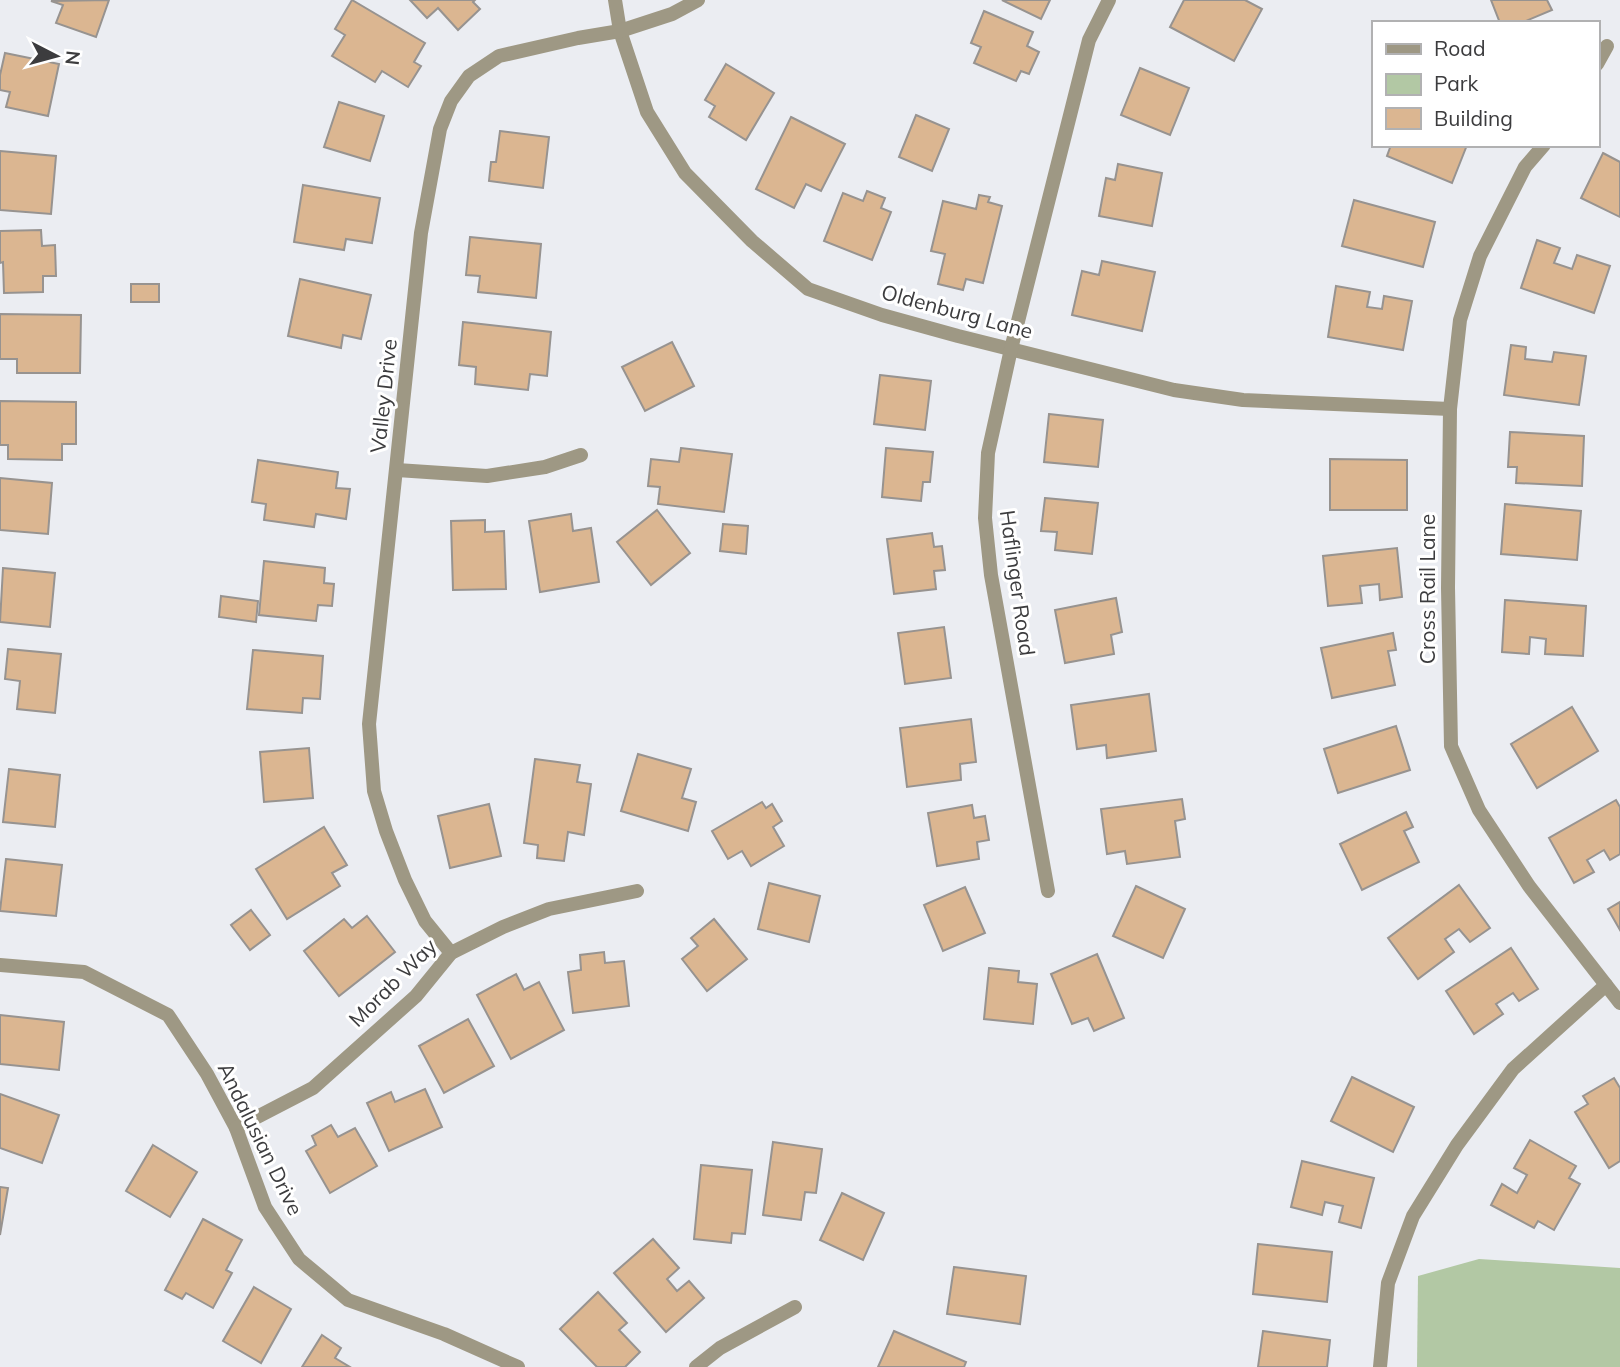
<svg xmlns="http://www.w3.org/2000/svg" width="1620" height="1367" font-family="Mulish,sans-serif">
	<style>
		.green { fill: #b2c8a4 }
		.building { fill: #dbb691; stroke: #979390; stroke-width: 2 }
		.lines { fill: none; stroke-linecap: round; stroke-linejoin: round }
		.minor { stroke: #9e9884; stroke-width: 14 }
		.labels { text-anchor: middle; stroke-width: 6; stroke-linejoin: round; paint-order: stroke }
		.street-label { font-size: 21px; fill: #3c3c3e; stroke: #fff }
	</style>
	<rect width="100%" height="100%" fill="#ebedf2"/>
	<path class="green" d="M1479,1259L1620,1268V1367H1417L1418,1276Z"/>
	<g class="building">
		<path d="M109,0L96,37L56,23L63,5L51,1Z"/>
		<path d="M352,0L425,43L414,62L421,66L408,87L382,71L375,82L332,56L345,35L335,29Z"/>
		<path d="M410,0H475L473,2L480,9L458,30L438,8L427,18Z"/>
		<path d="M1002,0H1050L1041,19Z"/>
		<path d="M1184,0H1245L1262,9L1234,61L1170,27Z"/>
		<path d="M1491,0H1547L1552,10L1521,23H1500Z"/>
		<path d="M984,11L1033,32L1027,46L1039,52L1029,74L1021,71L1016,81L974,63L981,47L971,43Z"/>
		<path d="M5,53L59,64L48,116L6,107L10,92L0,90V75Z"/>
		<path d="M726,64L774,93L746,140L709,117L715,106L705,100Z"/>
		<path d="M1140,68L1189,88L1170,135L1121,115Z"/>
		<path d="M339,102L384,116L370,161L324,147Z"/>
		<path d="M916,115L949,129L932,171L899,157Z"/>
		<path d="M791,117L845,144L821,191L806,184L794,208L756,189Z"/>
		<path d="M500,131L549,137L543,188L489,181L491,162H496Z"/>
		<path d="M1391,145H1467L1452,183L1387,156Z"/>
		<path d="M0,151L56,156L51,214L0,210Z"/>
		<path d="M1603,153L1620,162V217L1581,198Z"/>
		<path d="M1118,164L1162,173L1152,226L1099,216L1106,178L1115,180Z"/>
		<path d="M303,185L380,198L372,243L346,239L344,250L294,242Z"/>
		<path d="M867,191L885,198L881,208L891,212L872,260L824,241L843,193L863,201Z"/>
		<path d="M979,195L990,197L988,202L1002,206L983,283L966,279L963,290L938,284L945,254L931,251L943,201L976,209Z"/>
		<path d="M1354,200L1435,222L1423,267L1342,246Z"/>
		<path d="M41,230L42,246L55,245L56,276H43V292L4,293L3,262L0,263V231Z"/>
		<path d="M470,237L541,244L536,298L478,292L480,276L466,275Z"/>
		<path d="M1537,240L1560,248L1554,263L1572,269L1577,255L1610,266L1594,313L1521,288Z"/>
		<path d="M1102,261L1155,272L1142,331L1072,315L1082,271L1099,275Z"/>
		<path d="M300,279L371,295L361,339L343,335L341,348L288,336Z"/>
		<rect x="131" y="284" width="28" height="18"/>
		<path d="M1336,286L1370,292L1367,307L1382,309L1384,296L1412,301L1403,350L1328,337Z"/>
		<path d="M0,314L81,315L80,373H17V359H0Z"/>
		<path d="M463,322L551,332L547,376L530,374L528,390L475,384L476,367L459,365Z"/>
		<path d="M672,342L694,386L645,411L622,367Z"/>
		<path d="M1511,345L1526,347L1525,359L1552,362L1554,352L1586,356L1579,405L1504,395Z"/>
		<path d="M880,375L931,381L925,430L874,424Z"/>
		<path d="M0,401L76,402V444H62V460L8,459V445H0Z"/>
		<path d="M1049,414L1103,420L1098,467L1044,462Z"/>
		<path d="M1510,432L1584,436L1582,486L1516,483L1517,467H1508Z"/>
		<path d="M681,448L732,454L724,512L658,504L660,487L648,486L651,459L679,462Z"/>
		<path d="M886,448L933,452L930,482H923L921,501L882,497Z"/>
		<path d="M1330,459L1407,460V510H1330Z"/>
		<path d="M258,460L338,472L336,488L350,489L346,519L316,514L314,527L264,520L266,504L252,502Z"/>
		<path d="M0,478L52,483L48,534L0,530Z"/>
		<path d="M1045,498L1098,503L1092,554L1055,550L1057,532L1041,531Z"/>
		<path d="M1505,504L1581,511L1577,560L1501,554Z"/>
		<path d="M657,510L690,553L651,585L617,542Z"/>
		<path d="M571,514L573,531L591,528L599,582L540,592L529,521Z"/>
		<path d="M485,520V532L504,531L506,589L453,590L451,521Z"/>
		<path d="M723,524L748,526L746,554L720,551Z"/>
		<path d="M932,533L934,547L942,546L945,570L934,571L936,589L894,594L887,539Z"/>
		<path d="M1397,548L1402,597L1380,600L1379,584L1360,586L1362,603L1328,606L1323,556Z"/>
		<path d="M264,561L325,568L324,583L334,584L332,606L318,605L316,621L259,615Z"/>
		<path d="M3,568L55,573L50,627L0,622Z"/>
		<path d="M221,596L258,601L256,622L219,617Z"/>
		<path d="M1116,598L1122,632L1111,635L1114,654L1065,663L1055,610Z"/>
		<path d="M1505,600L1586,606L1583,656L1545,654L1546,639L1530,637L1529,654L1502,652Z"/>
		<path d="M944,627L951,678L905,684L898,633Z"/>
		<path d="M1393,633L1396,650L1388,651L1395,685L1332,698L1321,648Z"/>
		<path d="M8,649L61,654L55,713L17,709L20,681L5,679Z"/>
		<path d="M253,650L323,656L320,699L303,698L302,713L247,709Z"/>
		<path d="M1149,694L1156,751L1107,758L1106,745L1077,749L1071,705Z"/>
		<path d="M1572,707L1598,751L1537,788L1511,744Z"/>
		<path d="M971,719L976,762L960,764L961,780L907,787L900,728Z"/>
		<path d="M1396,726L1410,770L1338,793L1324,749Z"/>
		<path d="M309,748L313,798L264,802L260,752Z"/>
		<path d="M638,754L691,769L682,798L696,802L688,831L621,811Z"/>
		<path d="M535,759L580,765L577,782L591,784L584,835L568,832L564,861L537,858L538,845L524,843Z"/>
		<path d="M9,769L60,775L55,827L3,822Z"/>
		<path d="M1182,799L1185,819L1175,821L1180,857L1127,864L1125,851L1107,854L1101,809Z"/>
		<path d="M1616,800L1620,807V854L1610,860L1604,850L1587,860L1594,872L1574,883L1549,838Z"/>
		<path d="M762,802L766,808L772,804L782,821L773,827L784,846L751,866L742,851L728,859L712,831Z"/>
		<path d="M489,804L501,856L450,868L438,816Z"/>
		<path d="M972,805L974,818L985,816L989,840L977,842L979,859L937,866L928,813Z"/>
		<path d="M1406,812L1413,827L1404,831L1419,862L1362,890L1340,844Z"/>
		<path d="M324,827L347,865L332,873L340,886L287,919L256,869Z"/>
		<path d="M6,859L62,865L56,916L0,911Z"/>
		<path d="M769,883L820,896L809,942L758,929Z"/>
		<path d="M1459,885L1490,928L1470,942L1459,929L1445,939L1454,952L1418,979L1388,938Z"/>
		<path d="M1136,886L1185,909L1163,958L1113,936Z"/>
		<path d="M965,887L985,933L943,951L924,905Z"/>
		<path d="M1620,902V930L1608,909Z"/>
		<path d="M251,910L270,935L250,950L231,925Z"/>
		<path d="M367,916L395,952L339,996L304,951L344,919L352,928Z"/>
		<path d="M714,919L747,959L707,991L682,959L698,946L691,938Z"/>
		<path d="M1511,948L1538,989L1519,1001L1513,993L1496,1004L1503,1014L1474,1034L1446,991Z"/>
		<path d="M604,952L605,963L624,961L629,1006L573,1013L568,972L581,970L580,955Z"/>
		<path d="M1097,954L1124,1018L1094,1031L1088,1018L1072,1024L1051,974Z"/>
		<path d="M989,968L1019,971L1018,982L1037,984L1033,1024L984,1019Z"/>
		<path d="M516,974L524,990L539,982L564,1030L511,1059L477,995Z"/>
		<path d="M0,1015L64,1022L59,1070L0,1064Z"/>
		<path d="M468,1019L494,1066L444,1093L419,1046Z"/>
		<path d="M1352,1077L1414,1107L1393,1152L1331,1121Z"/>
		<path d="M1614,1078L1620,1088V1161L1609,1168L1575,1112L1588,1104L1583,1096Z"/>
		<path d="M425,1089L442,1127L389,1151L367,1103L391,1092L395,1102Z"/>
		<path d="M0,1094L59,1115L42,1163L0,1148Z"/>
		<path d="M331,1125L338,1137L355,1128L377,1166L330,1193L306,1151L316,1145L312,1136Z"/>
		<path d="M1530,1140L1576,1166L1569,1178L1580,1184L1554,1230L1538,1221L1534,1228L1491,1205L1502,1184L1517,1193L1527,1175L1514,1168Z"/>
		<path d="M773,1142L822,1149L816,1193L805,1192L801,1220L763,1215Z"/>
		<path d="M153,1145L197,1172L170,1217L126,1191Z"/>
		<path d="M1302,1161L1374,1178L1361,1228L1339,1222L1343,1206L1325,1202L1322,1215L1291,1207Z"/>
		<path d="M701,1165L752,1170L745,1234L732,1233L731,1243L694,1239Z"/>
		<path d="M0,1187L8,1188L0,1235Z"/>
		<path d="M842,1193L884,1213L863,1260L820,1240Z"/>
		<path d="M203,1219L242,1240L226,1270L232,1273L213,1308L186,1293L182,1299L165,1290Z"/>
		<path d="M653,1239L679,1268L667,1279L677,1291L689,1281L704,1298L666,1332L614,1273Z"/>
		<path d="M1258,1244L1332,1252L1327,1302L1253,1294Z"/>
		<path d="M954,1267L1026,1276L1020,1324L947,1314Z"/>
		<path d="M254,1287L291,1309L261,1363L223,1341Z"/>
		<path d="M598,1292L627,1323L619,1330L640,1352L625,1367H597L560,1329Z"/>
		<path d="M894,1331L966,1362L964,1367H878Z"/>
		<path d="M1263,1331L1330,1340L1327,1367H1258Z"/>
		<path d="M322,1335L341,1348L335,1358L350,1367H302Z"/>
	</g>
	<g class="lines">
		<g class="minor">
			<path d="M615,0L620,31L647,112L685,173L752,241L808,289L882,315L958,336L1174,390L1243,400L1450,409"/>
			<path d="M1597,64L1607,46"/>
			<path d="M1544,145L1525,167L1480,256L1460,320L1450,409L1448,588L1451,746L1479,810L1529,886L1620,1003"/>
			<path d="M397,470L487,476L545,467L581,455"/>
			<path d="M1048,891L991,575L985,518L988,453L1011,349L1089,40L1109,0"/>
			<path d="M451,953L425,921L405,880L386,831L374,791L369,724L421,233L440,129L451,101L469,76L499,56L578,38L620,31L672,14L698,0"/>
			<path d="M0,965L84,972L168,1015L207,1074L236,1128L265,1207L299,1259L348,1300L444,1334L518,1367"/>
			<path d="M236,1128L313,1088L416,996L451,953L503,927L549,909L637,891"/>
			<path d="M696,1367L720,1348L795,1307"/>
			<path d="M1380,1367L1388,1283L1413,1216L1457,1145L1513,1069L1606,985"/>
		</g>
	</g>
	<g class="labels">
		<g class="street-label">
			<text transform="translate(957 312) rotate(15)" y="7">Oldenburg Lane</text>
			<text transform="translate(384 396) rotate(-84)" y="7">Valley Drive</text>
			<text transform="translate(1017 583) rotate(82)" y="7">Haflinger Road</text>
			<text transform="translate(1428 589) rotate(-90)" y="7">Cross Rail Lane</text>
			<text transform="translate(393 983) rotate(-45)" y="7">Morab Way</text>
			<text transform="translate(260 1139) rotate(64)" y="7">Andalusian Drive</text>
		</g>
	</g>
	<rect x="1372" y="21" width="228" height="126" fill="#ffffff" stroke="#b1b1b2" stroke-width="2"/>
	<rect x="1386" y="44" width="35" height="10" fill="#9e9884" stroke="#b1b1b2" stroke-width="2"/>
	<text x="1434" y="56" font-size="21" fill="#3c3c3e">Road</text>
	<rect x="1386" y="74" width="35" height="21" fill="#b2c8a4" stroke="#b1b1b2" stroke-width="2"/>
	<text x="1434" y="91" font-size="21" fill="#3c3c3e">Park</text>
	<rect x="1386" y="108" width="35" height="21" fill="#dbb691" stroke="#b1b1b2" stroke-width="2"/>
	<text x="1434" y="126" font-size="21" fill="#3c3c3e">Building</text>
	<g transform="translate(56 56) rotate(96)" stroke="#ffffff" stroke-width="5" paint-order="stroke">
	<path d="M0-5L12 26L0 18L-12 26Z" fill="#3c3c3e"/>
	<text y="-10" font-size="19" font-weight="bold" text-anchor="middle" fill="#3c3c3e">N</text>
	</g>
</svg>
